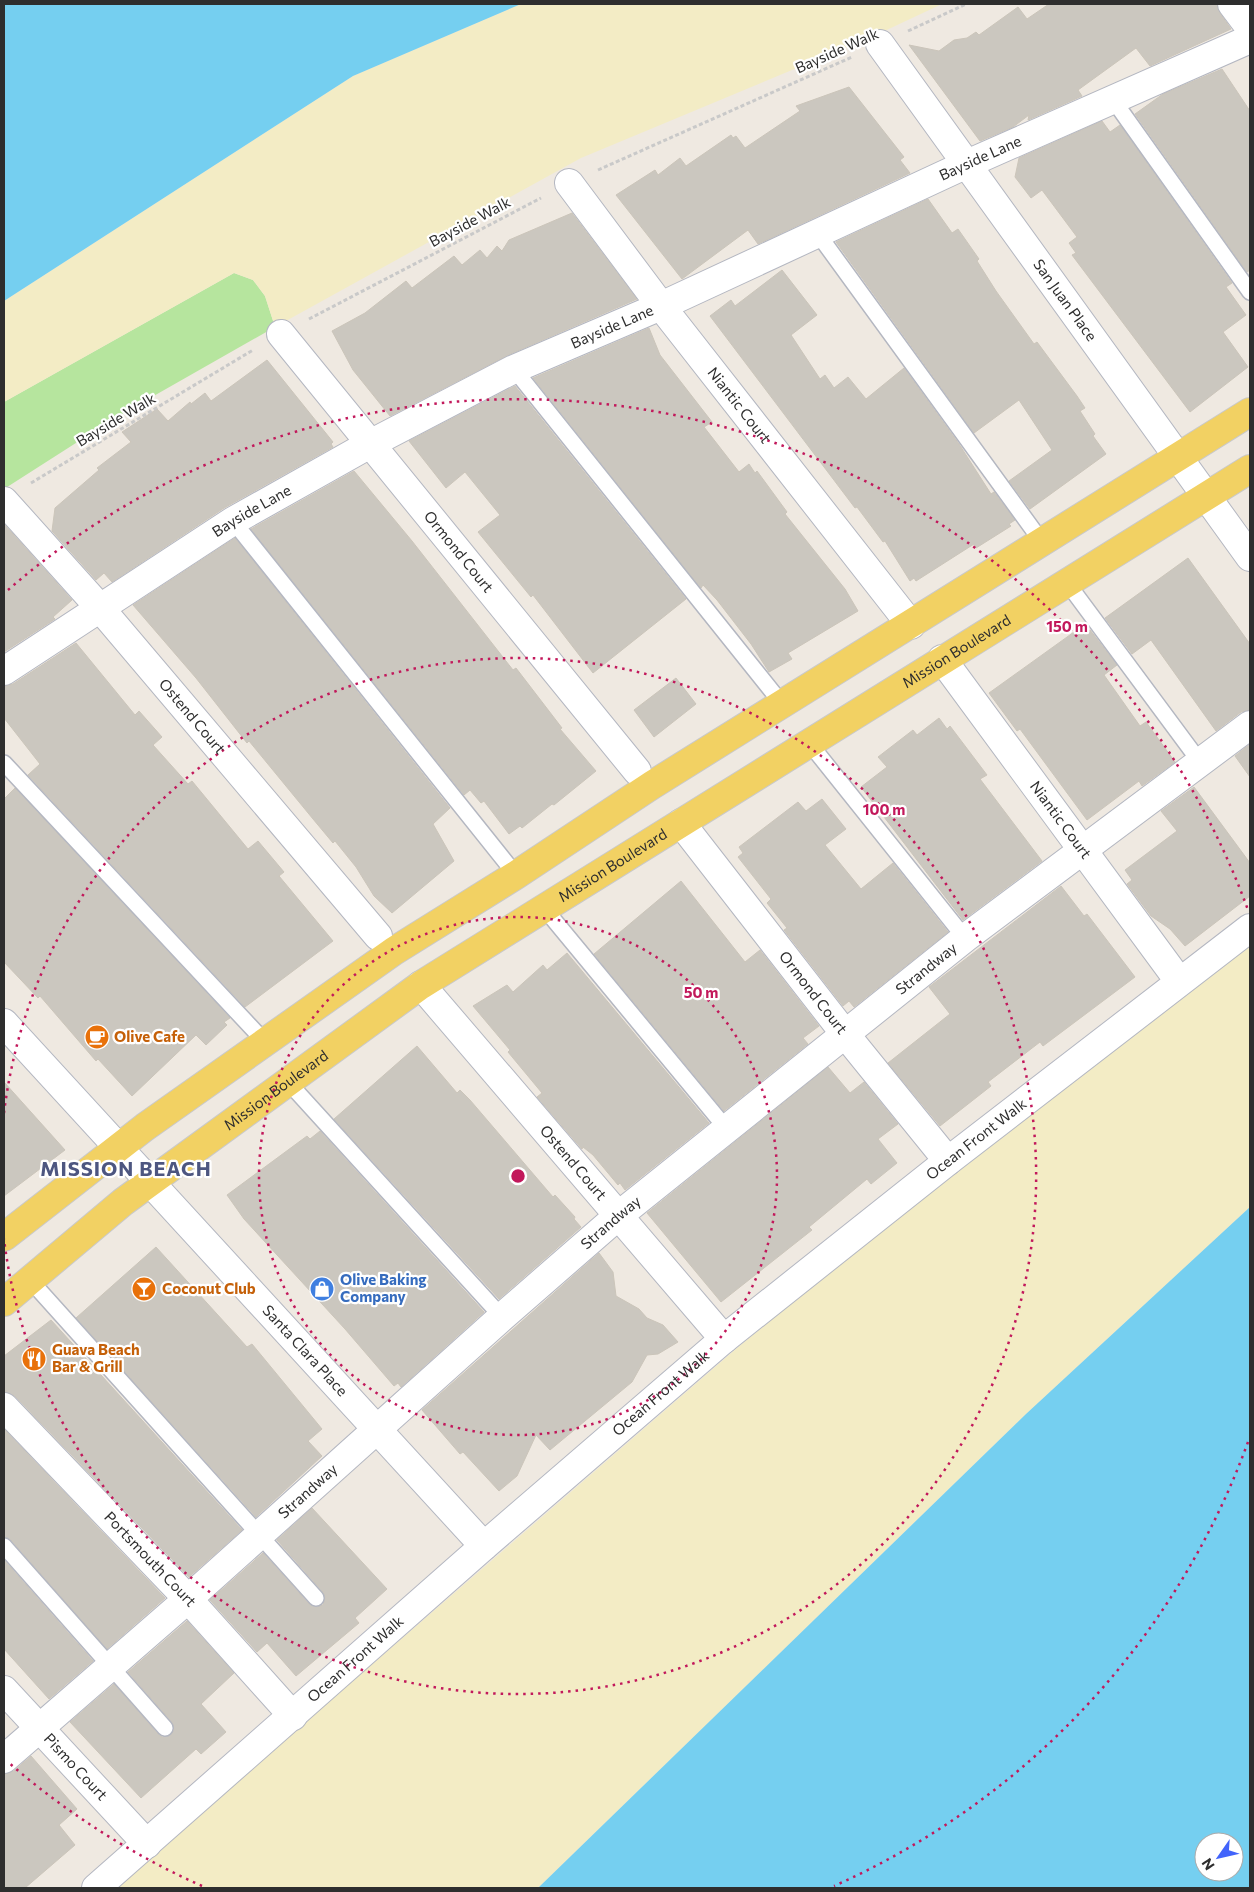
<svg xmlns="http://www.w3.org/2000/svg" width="1254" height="1892" font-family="Commissioner,sans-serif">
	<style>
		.green { fill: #b6e59e }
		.sand { fill: #f3ecc5 }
		.water { fill: #75cff0; fill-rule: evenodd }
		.building { fill: #cbc7bf; stroke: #cbc5ba }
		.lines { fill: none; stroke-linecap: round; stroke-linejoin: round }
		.lane-casing { stroke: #b4b7c1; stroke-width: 18 }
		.street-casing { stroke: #b4b7c1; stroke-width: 30 }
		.primary-casing { stroke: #c9c9c9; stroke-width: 30 }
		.path { stroke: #c9c9c9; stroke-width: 3; stroke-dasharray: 4 2.5; stroke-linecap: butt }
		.lane { stroke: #fff; stroke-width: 15 }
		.street { stroke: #fff; stroke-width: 28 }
		.primary { stroke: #f2d163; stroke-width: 28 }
		.ring { fill: none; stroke: #c2185b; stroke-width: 2.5; stroke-dasharray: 2.5 5 }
		.labels { text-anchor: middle; stroke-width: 4.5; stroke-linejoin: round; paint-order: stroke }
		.street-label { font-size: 15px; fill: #2e2e2e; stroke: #fff }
		.food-label { font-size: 15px; font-weight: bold; fill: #c56008; stroke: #fff; text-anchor: start }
		.shop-label { font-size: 15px; font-weight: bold; fill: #366cbe; stroke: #fff; text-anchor: start }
		.district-label { font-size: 20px; font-weight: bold; letter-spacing: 1px; fill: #4d5680; stroke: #fff }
		.centre { fill: #c2185b; stroke: #fff; stroke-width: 2.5 }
		.ring-label { font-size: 15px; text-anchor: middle; font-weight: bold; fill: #c2185b; stroke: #fff; stroke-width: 4.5; stroke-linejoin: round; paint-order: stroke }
	</style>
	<rect width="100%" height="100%" fill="#efe9e1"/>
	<path class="green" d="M234,273L253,280L265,296L275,327L115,418L4,489V402Z"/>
	<g class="sand">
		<path d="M521,4H942L876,35L581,158L275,327L265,296L253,280L234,273L4,402V301L353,76Z"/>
		<path d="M1250,944V1207L1026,1414L538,1888H114L737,1348L947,1176Z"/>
	</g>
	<g class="water">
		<path d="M4,4H521L353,76L4,301Z"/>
		<path d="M1250,1207V1888H538L1026,1414ZM1204,1842H1234V1872H1204Z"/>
	</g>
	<g class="building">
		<path d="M1049,4H1217L1220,13L1231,29L1150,66L1136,48L1078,90L1082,96L1028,120L1029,115L1013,127L980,141L909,45L939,51L954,40L967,38L976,32L979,35L1018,7L1027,19Z"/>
		<path d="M1222,69L1250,111V270L1247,272L1135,114L1163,94Z"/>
		<path d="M849,87L904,157L900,160L910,173L758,244L748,230L682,279L616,195L655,170L658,175L680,158L686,166L731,135L733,138L736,136L745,148L800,111L796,106Z"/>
		<path d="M1102,121L1110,132L1120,125L1232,283L1226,287L1246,315L1223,332L1248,367L1190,412L1072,255L1076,253L1069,243L1077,237L1042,190L1031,198L1015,177L1019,158Z"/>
		<path d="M928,199L952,233L958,229L979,259L977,261L996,291L1034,344L1037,342L1077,396L1085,408L1080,411L1095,434L1093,436L1106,454L1030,509L1009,481L1052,450L1019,400L974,433L836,242Z"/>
		<path d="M572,213L637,299L508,355L390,416L353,370L332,331L365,313L406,281L412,288L454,256L462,265L480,250L487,258L497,246L502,251L509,240Z"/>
		<path d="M782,270L817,315L791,335L820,379L825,375L834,388L848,377L866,399L904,368L959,444L991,494L994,492L1015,520L1009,524L1011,526L976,548L974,544L916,581L914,578L910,581L885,541L883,542L857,507L855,508L710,316L731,300L735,306Z"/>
		<path d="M649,328L660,355L712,422L704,427L739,472L749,464L755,473L757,471L787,512L785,514L845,589L858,611L788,653L792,659L769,672L751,644L717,600L703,585L701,588L533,378Z"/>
		<path d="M267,360L333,442L331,444L333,447L224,508L112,582L104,573L96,580L52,531L55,508L99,470L97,468L131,442L122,432L157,409L168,421L190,402L191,404L205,393L211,401Z"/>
		<path d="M515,386L686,599L593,673L533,595L531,597L478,532L500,515L465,472L446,488L409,441Z"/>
		<path d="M354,471L412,541L513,670L516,668L562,728L560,729L596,771L554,805L552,804L522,828L520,826L509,834L484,801L481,803L470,790L464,795L251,529Z"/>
		<path d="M4,524L72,600L53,617L55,619L4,652Z"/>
		<path d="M235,538L450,808L433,824L454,861L392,913L374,896L356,867L335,841L333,843L313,819L249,741L247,743L196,678L133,605Z"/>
		<path d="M1188,558L1250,644V710L1241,712L1216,731L1151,640L1132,654L1105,618Z"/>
		<path d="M1081,627L1085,633L1090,630L1117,665L1104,675L1140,726L1146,722L1175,762L1142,786L1139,781L1087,820L1020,729L1017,731L989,693Z"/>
		<path d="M76,643L135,715L139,711L162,737L153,745L188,784L192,781L248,849L258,841L284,872L279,876L333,941L245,1007L28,775L40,764L4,718V686L13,684Z"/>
		<path d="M676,678L696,704L654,737L634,710Z"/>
		<path d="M939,718L947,729L950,726L987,775L980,779L1042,861L963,920L861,787L887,767L878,757L913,730L917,735Z"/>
		<path d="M1250,744V777L1235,756Z"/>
		<path d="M1194,787L1250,863V896L1185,946L1170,929L1151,916L1127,884L1132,880L1125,870L1177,831L1161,811Z"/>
		<path d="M15,788L230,1018L224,1022L227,1025L206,1045L196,1035L132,1096L98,1059L96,1061L40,996L38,998L4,962V799Z"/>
		<path d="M822,799L846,829L825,845L861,889L893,863L948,932L854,1007L849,1001L843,1006L784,930L787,928L767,903L771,899L738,857L743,853L739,847L798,802L806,811Z"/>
		<path d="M681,881L745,962L760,950L819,1026L803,1038L808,1044L724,1111L594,954Z"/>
		<path d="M1061,886L1084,916L1087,914L1135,977L1043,1046L1040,1042L988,1082L991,1086L940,1126L888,1063L950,1014L929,987Z"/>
		<path d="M567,953L709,1123L625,1190L620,1183L618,1185L593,1155L583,1147L582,1149L537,1097L542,1093L508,1052L510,1050L473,1006L507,985L513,992L543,965L547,970Z"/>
		<path d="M417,1046L457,1093L460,1090L470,1100L553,1197L555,1195L575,1217L574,1219L581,1227L499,1299L334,1119Z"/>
		<path d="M828,1067L850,1093L864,1082L898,1124L878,1139L897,1163L871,1184L867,1179L809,1227L812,1230L721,1302L647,1213Z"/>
		<path d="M4,1082L65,1150L4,1196Z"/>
		<path d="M320,1131L484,1312L401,1387L398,1383L394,1386L345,1329L244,1219L227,1195L307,1136L310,1139Z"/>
		<path d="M156,1247L247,1347L252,1344L322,1429L308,1441L322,1456L256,1517L76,1318Z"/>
		<path d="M599,1253L613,1272L616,1296L639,1309L647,1318L663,1325L678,1342L658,1354L647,1355L632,1382L550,1450L536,1435L517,1476L499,1491L463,1452L460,1454L422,1410Z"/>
		<path d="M51,1320L242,1530L189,1577L15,1396L4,1392V1356Z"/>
		<path d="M4,1429L165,1598L107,1649L11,1540L4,1537Z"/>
		<path d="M312,1508L387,1589L355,1618L359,1623L296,1676L267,1643L257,1652L210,1600L263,1553L309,1604L317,1607L323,1605L325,1597L323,1592L277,1540Z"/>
		<path d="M4,1560L93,1661L49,1699L4,1649Z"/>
		<path d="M187,1621L234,1673L201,1704L226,1732L201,1754L196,1749L141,1798L70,1722L114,1684L158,1734L162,1737L171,1735L174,1730L172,1722L128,1672Z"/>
		<path d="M31,1756L77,1809L59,1825L75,1845L25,1888H4V1774L14,1771Z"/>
	</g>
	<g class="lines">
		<defs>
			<g id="lane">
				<path d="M1114,101L1250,292"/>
				<path d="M818,234L1042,542"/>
				<path d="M514,369L783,705"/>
				<path d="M233,521L516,875"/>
				<path d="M1068,584L1200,762"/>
				<path d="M810,744L965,938"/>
				<path d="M4,763L265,1042"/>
				<path d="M544,908L726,1128"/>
				<path d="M288,1082L502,1317"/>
				<path d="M30,1280L316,1598"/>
				<path d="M4,1546L165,1728"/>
			</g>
			<g id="street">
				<path d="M1232,4L1250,28"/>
				<path id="s1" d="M880,44L1250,557"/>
				<path id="s2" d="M569,183L661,306L911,625"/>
				<path id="s3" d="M281,334L637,771"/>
				<path id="s4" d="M4,501L100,608L378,936"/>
				<path id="s5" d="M942,659L1179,981"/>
				<path id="s6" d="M4,671L233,521L370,444L514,369L661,306L967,164L1250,39"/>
				<path id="s7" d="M681,823L845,1034L948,1161"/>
				<path id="s8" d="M421,985L724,1339"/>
				<path id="s9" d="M4,1023L484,1546"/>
				<path id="s10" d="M4,1407L188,1599L293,1716"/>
				<path id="s11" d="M4,1690L147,1844"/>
				<path id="s12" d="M4,1759L188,1599L502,1317L618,1216L965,938L1250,725"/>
				<path id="s13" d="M96,1888L484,1546L724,1339L948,1161L1250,928"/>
			</g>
			<g id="primary">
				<path d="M4,1237L145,1127L394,951L516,875L652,785L1250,412"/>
				<path id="s14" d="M4,1302L123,1202L421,985L1250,469"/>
			</g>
		</defs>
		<use href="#lane" class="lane-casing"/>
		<use href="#street" class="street-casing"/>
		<use href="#primary" class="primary-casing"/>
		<g class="path">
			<path d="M908,31L966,4"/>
			<path d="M598,170L852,57"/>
			<path d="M309,319L541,198"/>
			<path d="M31,483L253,350"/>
		</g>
		<use href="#lane" class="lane"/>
		<use href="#street" class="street"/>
		<use href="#primary" class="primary"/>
	</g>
	<g class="ring">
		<circle cx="518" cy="1176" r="259"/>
		<path d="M4 1113A518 518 0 1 1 4 1239"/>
		<path d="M1248 1442A777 777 0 0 1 834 1886M202 1886A777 777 0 0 1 8 1762M8 590A777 777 0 0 1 1248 910"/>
	</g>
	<defs>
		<symbol id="cafe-disc" viewBox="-11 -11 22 22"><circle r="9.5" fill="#e8710a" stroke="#fff"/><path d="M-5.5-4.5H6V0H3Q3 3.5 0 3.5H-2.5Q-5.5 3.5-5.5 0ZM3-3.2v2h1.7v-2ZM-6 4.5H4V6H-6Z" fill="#fff"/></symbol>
		<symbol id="bar-disc" viewBox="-11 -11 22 22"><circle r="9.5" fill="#e8710a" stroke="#fff"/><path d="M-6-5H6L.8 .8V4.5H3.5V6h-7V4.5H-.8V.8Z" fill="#fff"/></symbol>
		<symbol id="shop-disc" viewBox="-11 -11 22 22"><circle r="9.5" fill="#3f7fe0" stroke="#fff"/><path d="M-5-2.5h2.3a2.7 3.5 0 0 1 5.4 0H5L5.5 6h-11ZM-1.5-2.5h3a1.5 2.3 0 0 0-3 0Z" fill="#fff"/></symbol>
		<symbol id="restaurant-disc" viewBox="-11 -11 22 22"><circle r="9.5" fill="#e8710a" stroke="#fff"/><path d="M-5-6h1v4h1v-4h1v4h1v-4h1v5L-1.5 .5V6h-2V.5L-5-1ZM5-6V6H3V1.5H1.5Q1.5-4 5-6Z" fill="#fff"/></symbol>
	</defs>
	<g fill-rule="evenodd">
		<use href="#cafe-disc" x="83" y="1023" width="28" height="28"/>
		<use href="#bar-disc" x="130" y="1275" width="28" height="28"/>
		<use href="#shop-disc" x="308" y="1275" width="28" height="28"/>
		<use href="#restaurant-disc" x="20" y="1345" width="28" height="28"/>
	</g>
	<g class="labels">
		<g class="street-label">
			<text transform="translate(837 51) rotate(-24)" y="5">Bayside Walk</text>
			<text dy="5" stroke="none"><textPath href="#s6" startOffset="1105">Bayside Lane</textPath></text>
			<text transform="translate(470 222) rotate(-28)" y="5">Bayside Walk</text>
			<text dy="5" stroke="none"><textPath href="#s1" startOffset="316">San Juan Place</textPath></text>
			<text dy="5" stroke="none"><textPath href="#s6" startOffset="700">Bayside Lane</textPath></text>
			<text dy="5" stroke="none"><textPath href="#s2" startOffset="280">Niantic Court</textPath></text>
			<text transform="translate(116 420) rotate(-31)" y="5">Bayside Walk</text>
			<text dy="5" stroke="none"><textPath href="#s6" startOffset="295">Bayside Lane</textPath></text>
			<text dy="5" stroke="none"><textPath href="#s3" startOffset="281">Ormond Court</textPath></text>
			<text dy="5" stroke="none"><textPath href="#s14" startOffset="1155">Mission Boulevard</textPath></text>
			<text dy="5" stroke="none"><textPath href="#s4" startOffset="286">Ostend Court</textPath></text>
			<text dy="5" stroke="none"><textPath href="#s5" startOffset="200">Niantic Court</textPath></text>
			<text dy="5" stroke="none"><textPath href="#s14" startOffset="750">Mission Boulevard</textPath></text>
			<text dy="5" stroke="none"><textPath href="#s12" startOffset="1215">Strandway</textPath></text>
			<text dy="5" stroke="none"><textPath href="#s7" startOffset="215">Ormond Court</textPath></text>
			<text dy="5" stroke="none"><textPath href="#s14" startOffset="345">Mission Boulevard</textPath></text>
			<text dy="5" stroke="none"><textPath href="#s13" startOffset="1156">Ocean Front Walk</textPath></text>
			<text dy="5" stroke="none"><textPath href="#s8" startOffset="234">Ostend Court</textPath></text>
			<text dy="5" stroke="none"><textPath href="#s12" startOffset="810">Strandway</textPath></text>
			<text dy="5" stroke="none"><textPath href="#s9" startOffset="445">Santa Clara Place</textPath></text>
			<text dy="5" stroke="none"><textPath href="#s13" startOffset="751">Ocean Front Walk</textPath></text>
			<text dy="5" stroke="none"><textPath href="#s12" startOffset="405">Strandway</textPath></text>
			<text dy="5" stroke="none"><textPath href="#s10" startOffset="211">Portsmouth Court</textPath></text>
			<text dy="5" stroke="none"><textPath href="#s13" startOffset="346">Ocean Front Walk</textPath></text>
			<text dy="5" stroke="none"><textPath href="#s11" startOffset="105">Pismo Court</textPath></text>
		</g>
		<g class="food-label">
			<text x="114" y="1042">Olive Cafe</text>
			<text x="162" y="1294">Coconut Club</text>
			<text x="52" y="1355">Guava Beach<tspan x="52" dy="17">Bar &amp; Grill</tspan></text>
		</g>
		<g class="shop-label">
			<text x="340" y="1285">Olive Baking<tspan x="340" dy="17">Company</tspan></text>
		</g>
		<g class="district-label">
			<text x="126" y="1176">MISSION BEACH</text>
		</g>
	</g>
	<circle cx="518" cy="1176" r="8" class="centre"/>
	<g class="ring-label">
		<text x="1067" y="632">150 m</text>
		<text x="884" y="815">100 m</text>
		<text x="701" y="998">50 m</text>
	</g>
	<rect width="1254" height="1892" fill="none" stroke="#2e2e2e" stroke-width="10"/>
	<g transform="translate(1219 1857) rotate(236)"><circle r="24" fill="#ffffff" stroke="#ababab"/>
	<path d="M0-4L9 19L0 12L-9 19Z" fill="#4264fb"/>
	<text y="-8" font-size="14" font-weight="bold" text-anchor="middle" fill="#2e2e2e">N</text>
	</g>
</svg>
